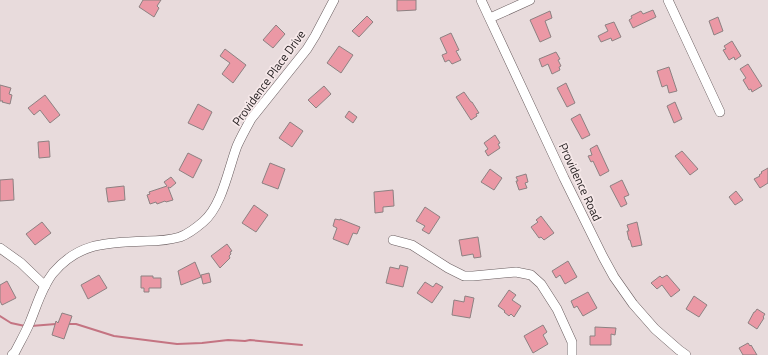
<svg xmlns="http://www.w3.org/2000/svg" width="768" height="355" font-family="'Titillium Web',sans-serif">
	<style>
		.lines { fill: none; stroke-linecap: round; stroke-linejoin: round }
		.stream { stroke: #c47482; stroke-width: 2 }
		.building { fill: #eb98a5; stroke: #8d8182 }
		.minor-casing { stroke: #685c5e; stroke-width: 10 }
		.minor { stroke: #fff; stroke-width: 9 }
		.labels { text-anchor: middle; stroke-width: 3.5; stroke-linejoin: round; paint-order: stroke }
		.street-label { font-size: 12px; fill: #231e1f; stroke: #f6e8e9 }
	</style>
	<rect width="100%" height="100%" fill="#e8dbdc"/>
	<g class="lines">
		<g class="stream">
			<path d="M0,316L11,323L25,326"/>
			<path d="M67,324H76L114,336L177,344L202,343L228,340L245,341L250,340L302,345"/>
			<path d="M31,326L56,324"/>
		</g>
	</g>
	<g class="building">
		<path d="M143,0H161L157,6L159,8L154,17L139,7Z"/>
		<path d="M397,0H416V10L397,11Z"/>
		<path d="M653,10L656,17L633,28L629,20L632,18L631,16L641,11L643,14Z"/>
		<path d="M550,11L552,18L545,21L551,37L540,42L530,20Z"/>
		<path d="M367,16L373,22L359,37L352,31Z"/>
		<path d="M718,17L723,31L714,35L709,21Z"/>
		<path d="M614,22L621,37L612,41L611,38L601,42L598,36L608,31L605,25Z"/>
		<path d="M276,25L285,34L273,48L263,40Z"/>
		<path d="M451,33L459,50L456,51L461,60L452,64L449,60L445,62L442,55L447,53L440,38Z"/>
		<path d="M732,41L741,56L735,60L734,57L729,60L723,50L726,49L724,46Z"/>
		<path d="M339,46L353,55L341,73L327,63Z"/>
		<path d="M225,49L246,65L233,83L222,74L230,63L220,56Z"/>
		<path d="M556,52L560,59L558,60L561,66L559,67L560,70L552,74L548,64L542,67L539,59Z"/>
		<path d="M748,64L762,86L752,92L751,89L749,90L743,80L746,78L740,69Z"/>
		<path d="M669,67L677,91L669,93L667,85L662,87L657,71Z"/>
		<path d="M566,83L575,103L567,107L557,88Z"/>
		<path d="M0,85L11,88L9,94L12,95L10,104L2,102L3,101H0Z"/>
		<path d="M324,86L331,94L316,108L308,100Z"/>
		<path d="M464,92L471,102H472L479,113L476,114L477,116L471,120L456,97Z"/>
		<path d="M45,95L60,115L50,123L40,110L34,115L28,108Z"/>
		<path d="M675,102L682,119L674,123L667,106Z"/>
		<path d="M198,104L212,112L203,130L188,123Z"/>
		<path d="M349,111L357,117L353,123L345,117Z"/>
		<path d="M580,114L590,135L582,139L571,119Z"/>
		<path d="M290,122L303,131L292,147L279,138Z"/>
		<path d="M495,135L500,143L498,144L500,148L488,156L485,151L488,149L484,143Z"/>
		<path d="M49,141L50,157L39,158L38,142Z"/>
		<path d="M597,145L609,171L600,176L593,161L591,162L588,156L592,155L590,149Z"/>
		<path d="M682,151L698,169L690,175L675,156Z"/>
		<path d="M188,153L202,160L193,178L179,170Z"/>
		<path d="M270,163L285,169L278,189L262,183Z"/>
		<path d="M768,168V183L760,188L754,179L760,176L759,175L762,173L761,172Z"/>
		<path d="M490,169L502,178L494,190L481,182Z"/>
		<path d="M526,174L528,182L525,183L527,188L519,190L516,181H518L516,177Z"/>
		<path d="M171,177L176,183L170,188L168,187L173,200L166,202L165,201L157,204L156,202L150,204L147,195L150,194L149,192L167,186L164,182Z"/>
		<path d="M13,179L14,200L0,201V180Z"/>
		<path d="M622,180L629,195L624,197L627,204L621,207L610,186Z"/>
		<path d="M124,186L125,200L108,202L106,188Z"/>
		<path d="M393,190L394,206L383,207V212L375,213L374,192Z"/>
		<path d="M736,191L743,200L735,205L729,197Z"/>
		<path d="M254,205L268,215L256,232L242,223Z"/>
		<path d="M425,207L440,217L429,234L422,230L425,226L416,221Z"/>
		<path d="M541,216L554,233L544,240L541,237L539,238L531,227L538,222L536,220Z"/>
		<path d="M335,219L340,220V219L360,227L357,234L353,233L348,245L333,239L337,228L333,226Z"/>
		<path d="M42,222L51,233L35,245L26,234Z"/>
		<path d="M637,222L642,245L632,247L630,240H629L627,231H629L627,225Z"/>
		<path d="M478,237L481,257L474,258L473,254L462,256L459,240Z"/>
		<path d="M227,244L232,251L230,252L231,254L229,256L230,258L220,268L211,256Z"/>
		<path d="M568,261L577,277L565,284L560,275L556,278L552,271Z"/>
		<path d="M195,262L201,277L181,285L178,271Z"/>
		<path d="M400,265L408,267L403,287L386,283L390,267L399,269Z"/>
		<path d="M209,273L211,282L203,284L201,275Z"/>
		<path d="M99,275L107,288L88,299L81,285Z"/>
		<path d="M667,275L680,290L671,297L662,285L657,289L651,283L660,276L662,278Z"/>
		<path d="M141,276H153V278H161V288H149V292H144V288H141Z"/>
		<path d="M7,281L16,298L2,305L0,301V285Z"/>
		<path d="M425,282L433,287L436,283L443,287L432,303L417,293Z"/>
		<path d="M509,290L516,295L512,300L521,306L514,317L511,314L509,316L504,312L505,311L498,306Z"/>
		<path d="M588,292L597,308L583,316L577,306L574,308L571,301Z"/>
		<path d="M465,296L474,298L470,318L452,315L454,300L464,302Z"/>
		<path d="M694,296L707,305L699,317L686,309Z"/>
		<path d="M757,309L765,314L763,317L764,318L757,329L748,323L754,312H755Z"/>
		<path d="M62,313L72,316L64,339L52,335L56,321L58,323Z"/>
		<path d="M543,325L547,332L543,335L548,344L533,353L524,336Z"/>
		<path d="M595,327L616,328L615,335L611,334V345H590V336H595Z"/>
		<path d="M748,343L750,346L751,345L757,355H743L739,348Z"/>
	</g>
	<g class="lines">
		<defs>
			<g id="minor">
				<path d="M481,0L564,178L603,257L614,277L633,304L655,329L679,350L686,355"/>
				<path d="M668,0L720,112"/>
				<path d="M490,18L530,0"/>
				<path d="M393,240L412,245L448,268L464,276H473L516,272L531,275L541,284L557,309L572,342V355"/>
				<path d="M0,248L21,263L45,286"/>
				<path d="M12,355L15,352C20,342 26,332 30,322C37,305 42,287 53,273C80,241 109,243 147,241C158,241 169,240 180,237C188,234 196,228 203,222C222,206 228,170 237,146C241,137 246,128 251,119L307,49L315,36L334,0"/>
			</g>
		</defs>
		<use href="#minor" class="minor-casing"/>
		<use href="#minor" class="minor"/>
	</g>
	<g class="labels">
		<g class="street-label">
			<text transform="translate(269 78) rotate(-54)" y="4">Providence Place Drive</text>
			<text transform="translate(580 182) rotate(65)" y="4">Providence Road</text>
		</g>
	</g>
</svg>
